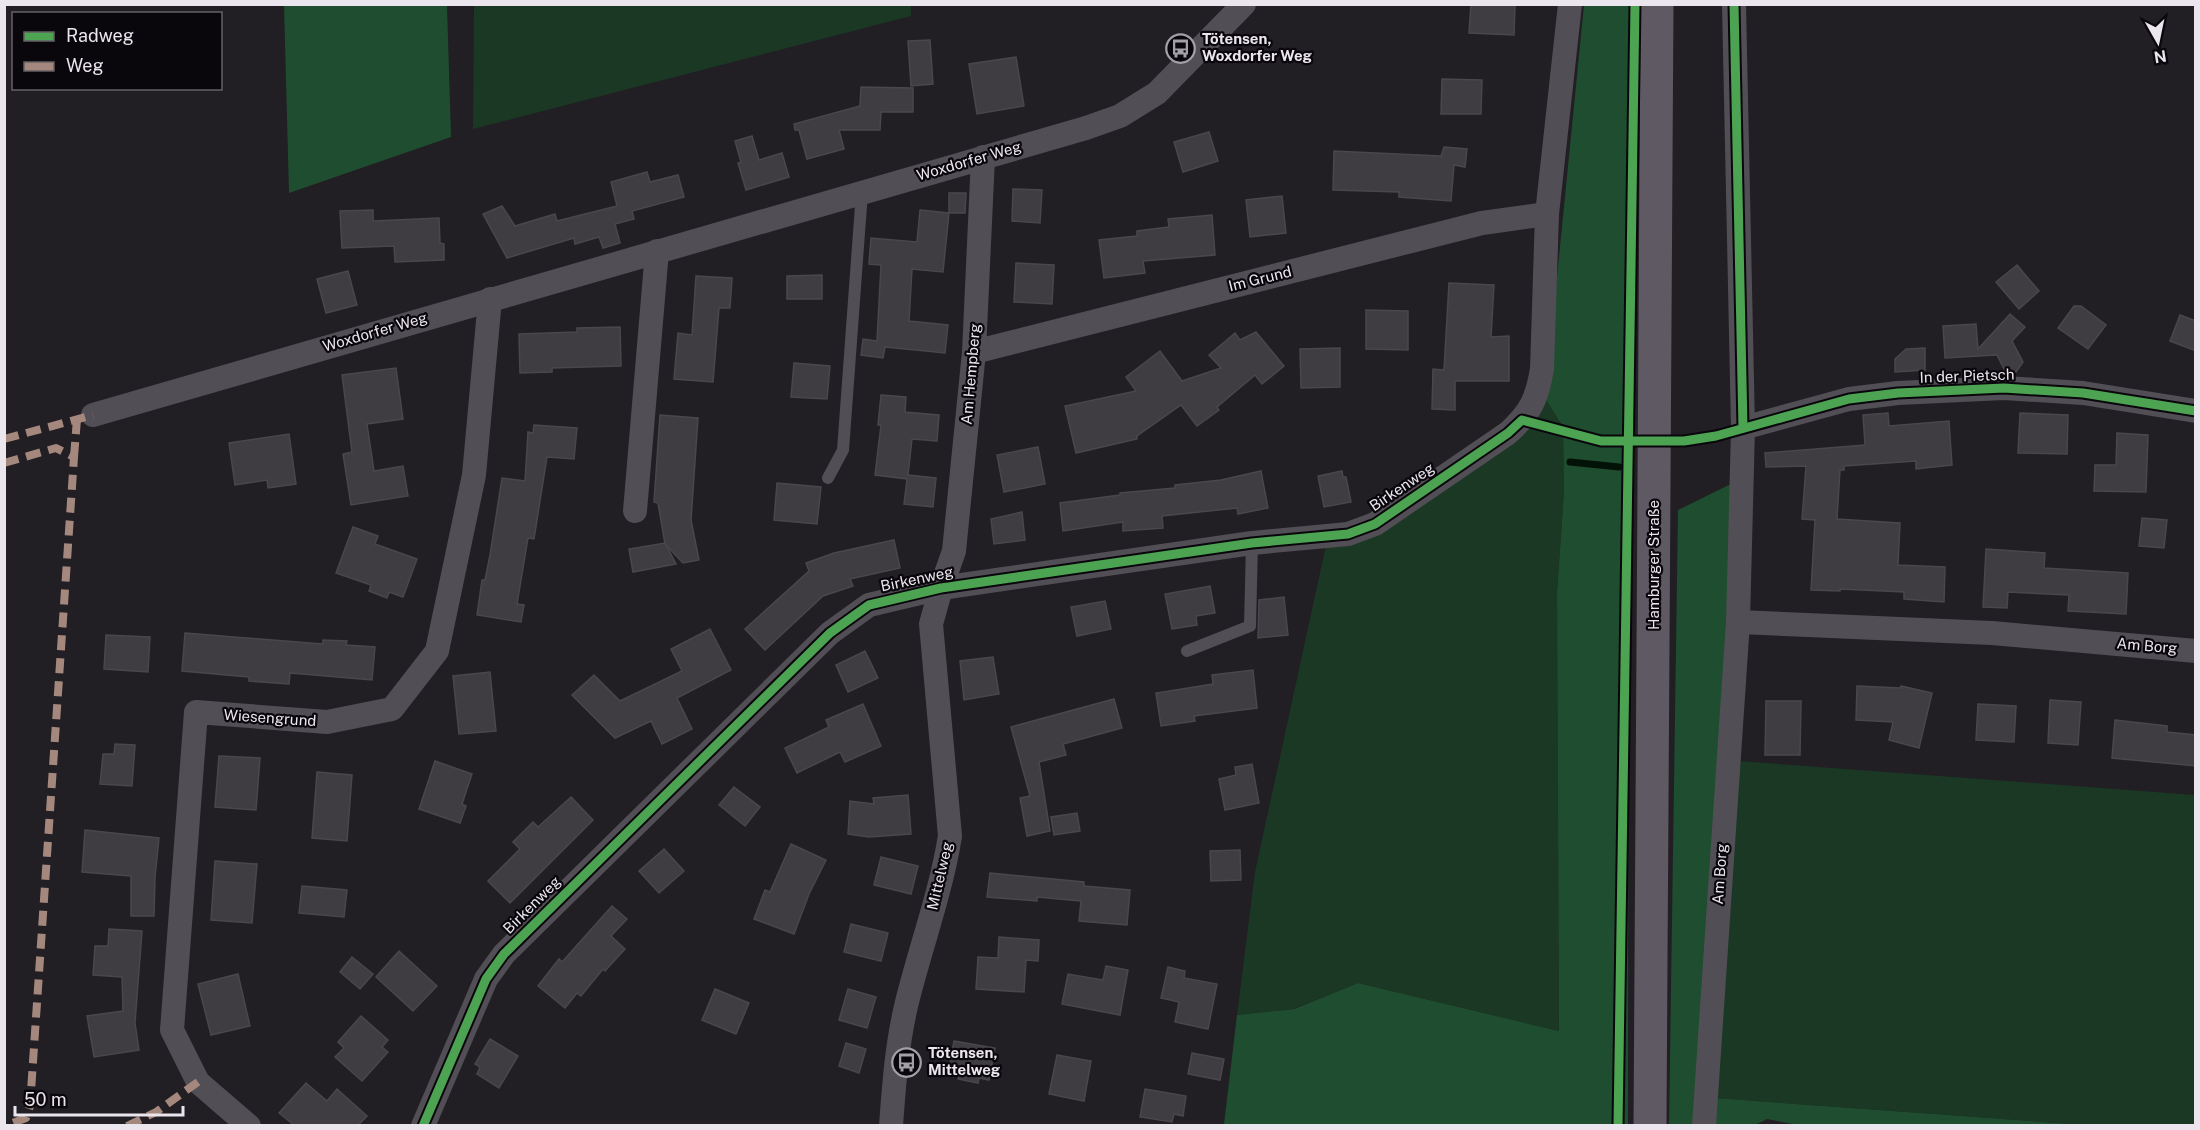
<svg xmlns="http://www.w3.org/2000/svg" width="2200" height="1130" font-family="'Public Sans',sans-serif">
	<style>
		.green { fill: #1a3824 }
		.forest { fill: #1f4d2f }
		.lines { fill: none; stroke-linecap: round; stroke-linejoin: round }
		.stream { stroke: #031206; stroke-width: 7 }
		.building { fill: #3f3d41; stroke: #4a474c; stroke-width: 1.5 }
		.service { stroke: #524e55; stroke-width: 12 }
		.minor { stroke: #524e55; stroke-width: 24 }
		.secondary { stroke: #5e5962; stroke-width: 33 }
		.quiet { stroke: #a5887d; stroke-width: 8; stroke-dasharray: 15 8; stroke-linecap: butt }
		.cycleway-casing { stroke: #0a070c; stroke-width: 13 }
		.cycleway { stroke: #4ca352; stroke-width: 9 }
		.labels { text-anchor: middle; stroke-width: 4.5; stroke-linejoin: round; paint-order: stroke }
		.poi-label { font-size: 15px; font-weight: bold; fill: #ebe6ee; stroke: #0a070c; text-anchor: start }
		.street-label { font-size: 15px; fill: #ebe6ee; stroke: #0a070c }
	</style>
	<rect width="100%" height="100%" fill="#211e24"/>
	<g class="green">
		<path d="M474,5L911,4V16L473,129Z"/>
		<path d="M1545,398L1563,427L1564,491L1557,593L1559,1031L1358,983L1293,1009L1237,1015L1255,872L1326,545Z"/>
		<path d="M1739,761L2195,795V1125H2085L1714,1098Z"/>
	</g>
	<g class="forest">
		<path d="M284,5H447L451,137L289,193Z"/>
		<path d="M1584,5H1629L1628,1125L1226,1126L1224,1124L1237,1015L1294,1009L1358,983L1559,1031L1557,593L1564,491L1563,427L1545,398Z"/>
		<path d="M1741,479L1714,1098L2085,1125L1803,1126L1767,1119L1755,1125L1669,1126L1678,510Z"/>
	</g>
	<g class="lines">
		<path class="stream" d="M1570,462L1619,467"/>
	</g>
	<g class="building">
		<path d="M1471,4H1515L1514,35L1469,33Z"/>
		<path d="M930,40L933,84L911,86L908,41Z"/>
		<path d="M1016,57L1024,106L977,114L969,64Z"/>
		<path d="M1442,79L1482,80L1481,114H1441Z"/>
		<path d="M861,87L913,88V112H881L880,130H839L844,149L807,159L799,130H795L794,124L860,106Z"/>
		<path d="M1209,132L1218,161L1183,172L1174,142Z"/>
		<path d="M752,136L759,160L782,153L789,177L746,190L738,163L741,162L735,141Z"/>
		<path d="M1444,147L1467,149L1465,167L1454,165L1451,201L1399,197V192L1333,190L1334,151L1441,156Z"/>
		<path d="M647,172L650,182L678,175L684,197L632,211L634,219L615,224L620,243L603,248L599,237L575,244L574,238L507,258L483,214L502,206L515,226L555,214L557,221L617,206L611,182Z"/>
		<path d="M1013,189L1042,190L1040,223L1012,221Z"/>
		<path d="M949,193H966L965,213H949Z"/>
		<path d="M1282,196L1286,233L1250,237L1246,200Z"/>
		<path d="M373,210V221L439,218L440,243L444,244V260L395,262L394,246L342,248L340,211Z"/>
		<path d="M920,210L949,213L943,272L912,269L909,321L948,325L945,353L885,347L883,358L861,355L863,339L877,341L881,265L869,264L871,238L917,242Z"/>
		<path d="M1212,215L1215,255L1143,261L1145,273L1104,278L1099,240L1137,236V231L1169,227L1168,219Z"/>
		<path d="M1016,263L1054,265L1052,304L1014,302Z"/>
		<path d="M2017,265L2039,291L2019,309L1996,282Z"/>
		<path d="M348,271L357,305L326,313L317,279Z"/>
		<path d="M822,275V299H787V276Z"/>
		<path d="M696,276L732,278L730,308H719L713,382L674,379L678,333L692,335Z"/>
		<path d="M1449,283L1494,285L1491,337L1509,336V381H1455V410L1432,409L1433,369L1444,370Z"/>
		<path d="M2074,306H2081L2106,325L2088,349L2058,328Z"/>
		<path d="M1366,310L1408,311V350L1366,349Z"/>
		<path d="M2010,314L2025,327L2012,341L2023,362L2016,372L2005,371L1997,355L1945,358L1943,326L1976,324L1978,349Z"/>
		<path d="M2180,315L2196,321V351L2170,341Z"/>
		<path d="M620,327L621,366L552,368V372L520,373L519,334L577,332V328Z"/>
		<path d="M1256,332L1284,366L1262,384L1255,375L1217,407L1219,410L1197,426L1181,405L1137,436V439L1076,453L1065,406L1136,391L1126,377L1160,351L1182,381L1221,368L1209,355L1235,333L1240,340Z"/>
		<path d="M1340,348V387L1301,388L1300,349Z"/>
		<path d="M1925,348V370L1895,372V359L1906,349Z"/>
		<path d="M794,363L830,366L827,399L791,397Z"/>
		<path d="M396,368L403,419L367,424L374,471L403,466L408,496L351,505L343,454L352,452L342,375Z"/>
		<path d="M881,395L906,397L905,412L939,415L937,441L912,439L908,475L936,478L933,507L904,504L907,479L875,475L881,425H878Z"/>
		<path d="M1888,413L1889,426L1949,421L1952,465L1916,469V461L1844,466V470H1840L1837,519L1900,523L1898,565L1945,567L1944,602L1904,599V592L1840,589V591L1811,590L1815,520L1802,519L1806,466L1766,467L1765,453L1865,445L1863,415Z"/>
		<path d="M2020,413L2068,415L2067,454L2018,453Z"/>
		<path d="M660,415L698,418L691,520L699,560L683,563L665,544L658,503L654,502Z"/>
		<path d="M534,425L577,428L574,459L547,457L534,539L528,538L517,604L524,605L521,622L477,615L482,580H485L490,555L502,478L525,481L528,432L533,433Z"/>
		<path d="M2117,433L2148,435L2146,492L2094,491L2095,465H2116Z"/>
		<path d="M289,434L296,484L268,488L267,480L235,485L229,443Z"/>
		<path d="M1038,447L1045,484L1004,492L997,455Z"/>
		<path d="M1261,471L1268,508L1238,514L1237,508L1162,516L1163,528L1123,531V522L1063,531L1060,503L1120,495V493L1175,488V485L1221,480Z"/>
		<path d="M1342,471L1343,477H1346L1351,502L1324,507L1318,476Z"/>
		<path d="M777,483L821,487L817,524L774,520Z"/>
		<path d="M1022,512L1025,540L994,544L991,519Z"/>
		<path d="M2142,518L2167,520L2164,548L2139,546Z"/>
		<path d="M353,527L378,536L375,544L417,559L403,597L389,592L387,598L369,591L371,585L336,573Z"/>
		<path d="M894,540L900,568L850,579L853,586L823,596L765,650L745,629L809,571L806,563L834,553Z"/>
		<path d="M665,543L676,564L633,572L629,549Z"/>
		<path d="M1986,549L2045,553L2044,568L2128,573L2126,614L2068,611L2069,595L2008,592L2007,608L1983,607Z"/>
		<path d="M1210,586L1215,613L1196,616L1197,625L1172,629L1165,594Z"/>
		<path d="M1284,597L1288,635L1258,638L1259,600Z"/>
		<path d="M1105,601L1111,629L1077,636L1071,607Z"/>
		<path d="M710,629L731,670L677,698L692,729L662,744L651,721L615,738L572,695L594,675L620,701L682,671L671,649Z"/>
		<path d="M185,633L323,644V640L347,641L346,645L375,647L372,680L290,673L289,684L249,681V677L182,671Z"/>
		<path d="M106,635L150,637L148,672L104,669Z"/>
		<path d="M865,651L878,678L848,692L836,665Z"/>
		<path d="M993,657L999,694L964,700L960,661Z"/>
		<path d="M1253,670L1257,708L1194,716L1195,721L1161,726L1156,693L1213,684L1212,675Z"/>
		<path d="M490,672L496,731L459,734L453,676Z"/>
		<path d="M1857,686L1901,688V686L1932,693L1919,748L1889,740L1893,722L1856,720Z"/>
		<path d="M1114,699L1122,728L1063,744L1066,755L1039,762L1050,831L1027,836L1020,798L1030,796L1011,727Z"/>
		<path d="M2050,700L2081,702L2078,745L2048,743Z"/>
		<path d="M1766,701H1801L1800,755H1765Z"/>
		<path d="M863,704L881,746L845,762L840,752L797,773L785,748L829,727L826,720Z"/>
		<path d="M1978,704L2016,706L2014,742L1976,740Z"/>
		<path d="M2115,720L2167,726V732L2196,735V766L2112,758Z"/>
		<path d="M115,744L135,745L132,786L100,784L103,754H114Z"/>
		<path d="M219,756L260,758L256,810L215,807Z"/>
		<path d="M435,761L472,774L462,804L466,806L460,823L419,809Z"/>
		<path d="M1252,764L1259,803L1225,810L1219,779L1236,775L1235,767Z"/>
		<path d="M317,772L352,775L347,841L312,838Z"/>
		<path d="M734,787L760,807L745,826L719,805Z"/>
		<path d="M908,795L911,834L869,837L848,834L850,801L874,804L873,798Z"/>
		<path d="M571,797L593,820L510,903L488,881L520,849L513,842L533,822L538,827Z"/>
		<path d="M1077,813L1080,831L1054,835L1051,817Z"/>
		<path d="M85,830L159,838L155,877L154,916H131V876L82,872Z"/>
		<path d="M791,844L826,860L809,894L794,934L754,919L765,890L770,892Z"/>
		<path d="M664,849L684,871L659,893L639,871Z"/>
		<path d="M1240,850L1241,880L1211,881L1210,851Z"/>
		<path d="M881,857L918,866L911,894L874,885Z"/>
		<path d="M215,861L257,864L252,923L211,920Z"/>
		<path d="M990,873L1084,882V886L1130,890L1127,925L1079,921L1081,901L1037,897V901L987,897Z"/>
		<path d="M302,886L347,890L344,917L299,913Z"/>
		<path d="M612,906L627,919L611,936L625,949L605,971L603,969L581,996L577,993L565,1008L538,986L559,959L562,962Z"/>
		<path d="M851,924L888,933L881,961L844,952Z"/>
		<path d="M109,929L142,931L135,1023L139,1050L94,1057L87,1016L123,1011L122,977L93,975L95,946H108Z"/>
		<path d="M999,937L1039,940L1038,961L1026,960L1024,992L976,989L978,957L998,958Z"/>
		<path d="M399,951L437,986L413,1011L376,977Z"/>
		<path d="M352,957L373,974L360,989L340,972Z"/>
		<path d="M1106,966L1128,970L1120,1015L1062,1004L1068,974L1103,980Z"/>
		<path d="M1168,967L1185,971L1184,978L1217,984L1208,1029L1175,1022L1179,1002L1161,998Z"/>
		<path d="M238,974L250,1026L211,1035L198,984Z"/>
		<path d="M715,989L749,1003L736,1034L702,1020Z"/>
		<path d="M848,989L876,997L867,1028L839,1020Z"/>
		<path d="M361,1016L388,1040L382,1047L388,1052L362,1081L335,1057L344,1048L338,1042Z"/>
		<path d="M490,1039L518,1056L499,1088L477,1074L480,1067L475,1064Z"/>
		<path d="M954,1041L995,1048L989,1080L979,1078L978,1083L958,1079L959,1075L948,1073Z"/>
		<path d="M846,1043L866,1049L859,1073L839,1066Z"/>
		<path d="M1192,1053L1224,1059L1220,1080L1188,1074Z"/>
		<path d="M1057,1055L1091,1061L1084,1101L1049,1094Z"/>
		<path d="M306,1083L327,1101L337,1089L367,1116L358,1125H294L279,1113Z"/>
		<path d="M1145,1089L1186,1096L1183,1116L1174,1114L1172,1122L1140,1117Z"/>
	</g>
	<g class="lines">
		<g class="service">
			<path d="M828,478L843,450L862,192"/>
			<path d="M1187,651L1250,626L1252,543"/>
		</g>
		<g class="minor">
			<path d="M974,352L1482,223L1547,214"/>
			<path d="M93,415L1086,128L1120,116L1157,93L1244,4"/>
			<path d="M1743,428L1849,399L1898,393L2004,388L2083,393L2196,411"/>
			<path d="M635,511L657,251"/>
			<path d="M1738,622L1992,633L2196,651"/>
			<path d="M249,1126L198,1082L172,1030L196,712L327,722L392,709L437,651L474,475L490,299"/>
			<path d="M423,1126L486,979L504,954L830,633L869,605L941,588L1252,543L1348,534L1375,524L1508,433C1531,412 1537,399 1542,369L1547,214L1570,4"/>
			<path d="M891,1126C894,1084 897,1043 907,1002C921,946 941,892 950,836L931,624L941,588L954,551L974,352L983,157"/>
			<path d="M1704,1126L1738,622L1743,428L1734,4"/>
		</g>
		<path class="secondary" d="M1650,1126L1657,4"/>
		<g class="quiet">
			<path d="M4,439L93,415"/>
			<path d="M74,457L77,419"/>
			<path d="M4,463L56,448L74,457L30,1106L26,1118L5,1126"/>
			<path d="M127,1126L156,1112L198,1082"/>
		</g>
		<defs>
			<g id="cycleway">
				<path d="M1734,4L1743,428"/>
				<path d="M423,1126L486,979L504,954L830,633L869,605L941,588L1252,543L1348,534L1375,524L1508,433L1522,420L1601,441H1684L1716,436L1849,399L1898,393L2004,388L2083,393L2196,411"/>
				<path d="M1618,1126L1635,4"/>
			</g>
		</defs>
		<use href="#cycleway" class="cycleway-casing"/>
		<use href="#cycleway" class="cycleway"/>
	</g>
	<defs>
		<symbol id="bus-ring" viewBox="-11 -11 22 22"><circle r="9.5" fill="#0a070c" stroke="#a4a0a7" stroke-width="1.5"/><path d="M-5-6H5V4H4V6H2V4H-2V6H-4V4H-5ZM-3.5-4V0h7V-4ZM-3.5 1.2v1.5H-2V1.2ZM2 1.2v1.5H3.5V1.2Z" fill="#a4a0a7"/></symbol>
	</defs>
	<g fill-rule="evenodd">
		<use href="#bus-ring" x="1164" y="32" width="33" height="33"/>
		<use href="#bus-ring" x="890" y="1046" width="33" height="33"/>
	</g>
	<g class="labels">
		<g class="poi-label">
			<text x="1202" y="44">Tötensen,<tspan x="1202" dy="17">Woxdorfer Weg</tspan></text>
			<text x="928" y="1058">Tötensen,<tspan x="928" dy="17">Mittelweg</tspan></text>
		</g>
		<g class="street-label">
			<text transform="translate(969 161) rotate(-16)" y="5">Woxdorfer Weg</text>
			<text transform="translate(1260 279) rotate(-14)" y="5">Im Grund</text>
			<text transform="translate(375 332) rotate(-16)" y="5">Woxdorfer Weg</text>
			<text transform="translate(971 374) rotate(-85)" y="5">Am Hempberg</text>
			<text transform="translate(1967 376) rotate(-2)" y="5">In der Pietsch</text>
			<text transform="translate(1402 487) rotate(-34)" y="5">Birkenweg</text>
			<text transform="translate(1654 565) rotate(-90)" y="5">Hamburger Straße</text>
			<text transform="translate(917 579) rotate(-12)" y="5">Birkenweg</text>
			<text transform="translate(2147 646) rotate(5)" y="5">Am Borg</text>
			<text transform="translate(270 718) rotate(4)" y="5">Wiesengrund</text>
			<text transform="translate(1720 874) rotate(-86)" y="5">Am Borg</text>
			<text transform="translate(940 876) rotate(-77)" y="5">Mittelweg</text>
			<text transform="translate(532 905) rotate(-45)" y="5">Birkenweg</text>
		</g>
	</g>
	<rect width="2200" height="1130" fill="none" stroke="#ebe6ee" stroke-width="12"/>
	<rect x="12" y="12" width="210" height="78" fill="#0a070c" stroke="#646066" stroke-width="1.5"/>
	<rect x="24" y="32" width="30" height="9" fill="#4ca352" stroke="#646066" stroke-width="1.5"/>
	<text x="66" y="42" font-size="18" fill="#ebe6ee">Radweg</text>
	<rect x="24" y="62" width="30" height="9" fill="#a5887d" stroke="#646066" stroke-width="1.5"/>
	<text x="66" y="72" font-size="18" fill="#ebe6ee">Weg</text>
	<g transform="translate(2158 42) rotate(171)" stroke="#0a070c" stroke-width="4.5" paint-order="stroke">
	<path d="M0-4.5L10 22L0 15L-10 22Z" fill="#ebe6ee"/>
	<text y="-9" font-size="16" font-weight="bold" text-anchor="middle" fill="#ebe6ee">N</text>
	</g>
	<path d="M15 1106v9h168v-9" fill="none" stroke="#ebe6ee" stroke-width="3"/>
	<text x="24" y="1106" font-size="18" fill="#ebe6ee" stroke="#0a070c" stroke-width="4.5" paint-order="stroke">50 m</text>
</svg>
